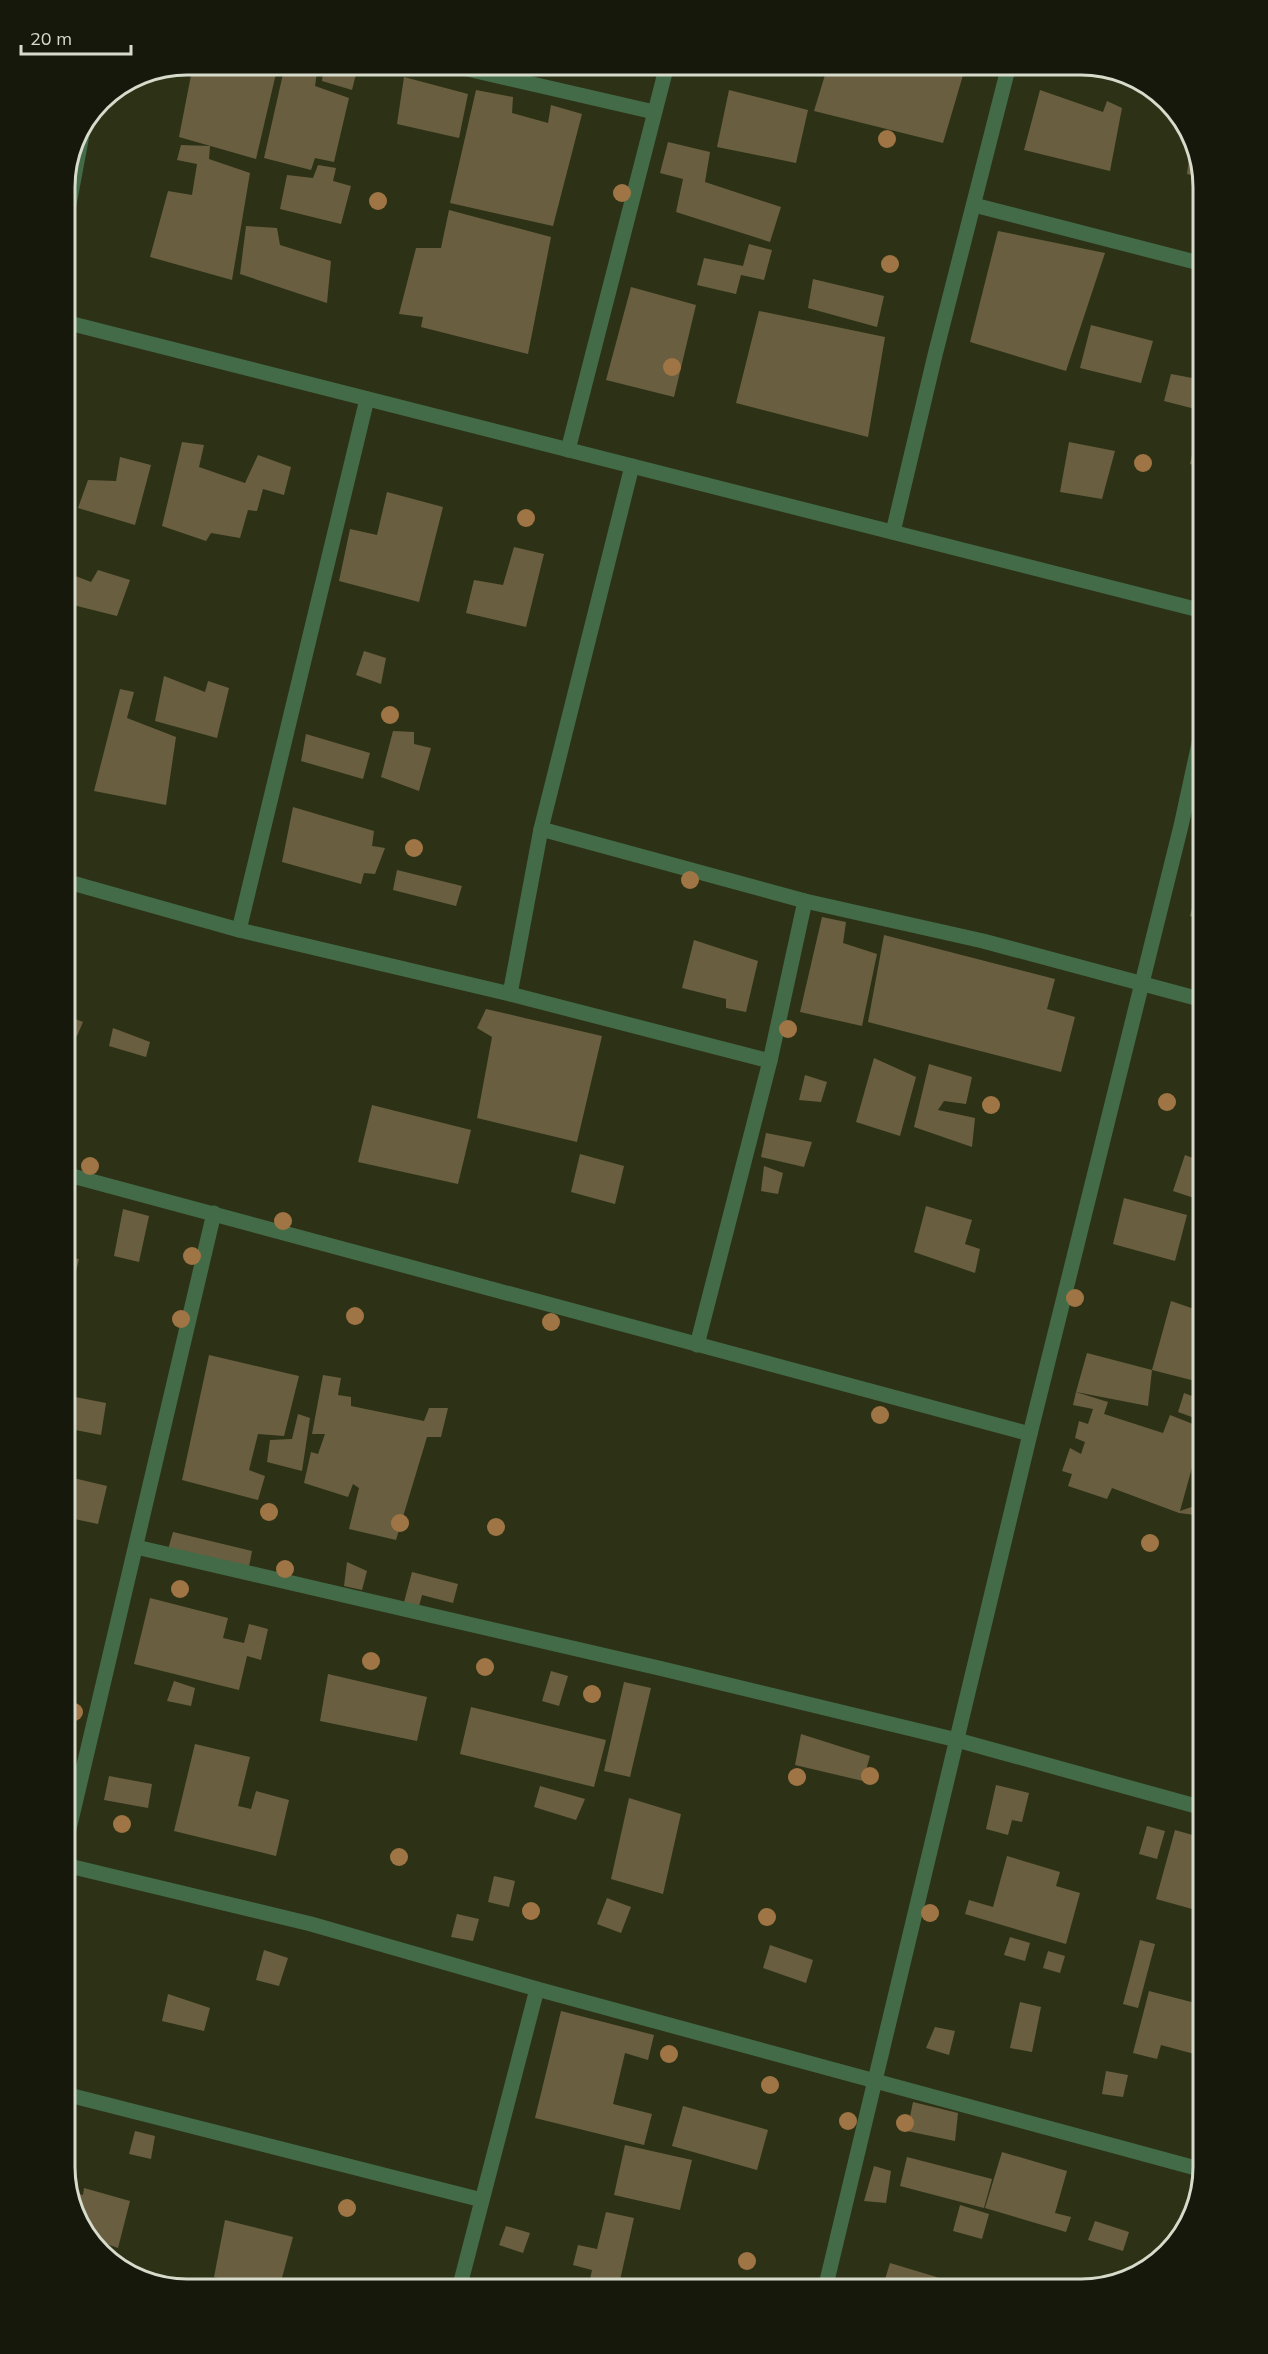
<svg xmlns="http://www.w3.org/2000/svg" width="1268" height="2354" font-family="Mulish,sans-serif">
	<style>
		.building { fill: #6a5e40 }
		.lines { fill: none; stroke-linecap: round; stroke-linejoin: round }
		.minor { stroke: #436b48; stroke-width: 15 }
		.tertiary { stroke: #436b48; stroke-width: 15 }
		.tree { fill: #a07545 }
		.rim { fill: none; stroke: #d7dbcb; stroke-width: 3 }
	</style>
	<rect width="100%" height="100%" fill="#2d3216"/>
	<g class="building">
		<path d="M193,65H278L256,159L179,137Z"/>
		<path d="M285,65H318L315,86L349,98L334,162L315,158L311,170L264,158Z"/>
		<path d="M324,65L358,66L352,90L322,81Z"/>
		<path d="M828,65H966L943,143L814,111Z"/>
		<path d="M404,77L468,94L459,138L397,124Z"/>
		<path d="M476,90L513,97L512,113L548,123L551,105L582,114L553,226L450,203Z"/>
		<path d="M729,90L808,110L796,163L717,147Z"/>
		<path d="M1040,90L1103,112L1107,101L1122,108L1110,171L1024,150Z"/>
		<path d="M668,142L710,152L705,182L781,207L770,242L676,212L683,179L660,173Z"/>
		<path d="M1191,143L1195,144L1202,177L1187,174Z"/>
		<path d="M181,145L210,146L209,159L250,173L232,280L150,257L168,191L192,195L197,164L177,160Z"/>
		<path d="M318,165L336,168L333,181L351,186L341,224L280,209L287,175L313,178Z"/>
		<path d="M449,210L551,237L528,354L421,327L423,317L399,314L416,248H441Z"/>
		<path d="M246,226L277,228L280,245L331,261L327,303L240,274Z"/>
		<path d="M998,231L1105,253L1066,371L970,342Z"/>
		<path d="M749,244L772,250L764,280L741,275L736,294L697,285L704,258L743,266Z"/>
		<path d="M813,279L884,296L877,327L808,308Z"/>
		<path d="M631,287L696,305L674,397L606,380Z"/>
		<path d="M759,311L885,337L868,437L736,403Z"/>
		<path d="M1091,325L1153,341L1141,383L1080,368Z"/>
		<path d="M1171,374L1203,380V411L1164,401Z"/>
		<path d="M1200,418L1203,419V467L1190,464Z"/>
		<path d="M182,442L204,445L199,467L245,483L258,455L291,467L284,495L263,489L257,511L248,510L240,538L211,533L206,541L162,526Z"/>
		<path d="M1069,442L1115,451L1102,499L1060,492Z"/>
		<path d="M120,457L151,465L135,525L78,508L88,480L116,481Z"/>
		<path d="M387,492L443,507L419,602L339,581L350,529L377,535Z"/>
		<path d="M514,547L544,554L526,627L466,613L474,580L503,585Z"/>
		<path d="M98,570L130,580L117,616L65,603V572L91,582Z"/>
		<path d="M364,651L386,658L381,684L356,675Z"/>
		<path d="M164,676L205,692L208,681L229,688L217,738L155,721Z"/>
		<path d="M120,689L134,692L127,718L176,737L166,805L94,791Z"/>
		<path d="M393,731L414,732V744L431,748L419,791L381,777Z"/>
		<path d="M306,734L370,753L363,779L301,761Z"/>
		<path d="M293,807L374,831L372,846L385,848L375,874L364,873L361,884L282,862Z"/>
		<path d="M1203,864V921L1190,916Z"/>
		<path d="M397,870L462,886L456,906L393,890Z"/>
		<path d="M65,900L73,902L68,928L65,927Z"/>
		<path d="M822,917L846,922L843,943L877,954L862,1026L800,1012Z"/>
		<path d="M884,935L1055,979L1047,1009L1075,1017L1061,1072L868,1022Z"/>
		<path d="M694,940L758,961L746,1012L726,1008V999L682,988Z"/>
		<path d="M486,1009L602,1036L577,1142L477,1118L492,1037L477,1028Z"/>
		<path d="M65,1015L83,1022L77,1036L65,1034Z"/>
		<path d="M113,1028L150,1042L146,1057L109,1046Z"/>
		<path d="M874,1058L916,1077L900,1136L856,1122Z"/>
		<path d="M929,1064L972,1077L966,1104L944,1101L938,1110L975,1118L972,1147L914,1127Z"/>
		<path d="M805,1075L827,1082L821,1102L799,1100Z"/>
		<path d="M372,1105L471,1130L458,1184L358,1162Z"/>
		<path d="M766,1133L812,1142L804,1167L761,1157Z"/>
		<path d="M580,1154L624,1166L615,1204L571,1192Z"/>
		<path d="M1185,1155L1203,1162V1201L1173,1191Z"/>
		<path d="M764,1166L783,1173L778,1194L761,1191Z"/>
		<path d="M1124,1198L1187,1215L1175,1261L1113,1244Z"/>
		<path d="M926,1206L972,1220L965,1244L980,1249L975,1273L914,1252Z"/>
		<path d="M123,1209L149,1216L139,1262L114,1256Z"/>
		<path d="M65,1257L79,1259L74,1280L65,1279Z"/>
		<path d="M1171,1301L1203,1312V1383L1152,1370Z"/>
		<path d="M1087,1353L1152,1370L1148,1406L1076,1392Z"/>
		<path d="M209,1355L299,1376L284,1436L258,1434L249,1470L265,1476L258,1500L182,1480Z"/>
		<path d="M323,1375L341,1378L338,1395L351,1397V1406L424,1421L429,1408H448L441,1437H427L396,1540L349,1529L359,1488L353,1484L348,1497L304,1483L311,1452L318,1454L325,1434H312Z"/>
		<path d="M1076,1392L1108,1402L1104,1414L1163,1433L1170,1415L1203,1428L1180,1511L1203,1503V1516L1179,1513L1112,1488L1107,1499L1068,1486L1072,1474L1062,1471L1070,1448L1081,1454L1085,1442L1075,1438L1079,1421L1088,1424L1093,1409L1073,1405Z"/>
		<path d="M1184,1393L1203,1400V1421L1178,1412Z"/>
		<path d="M65,1395L106,1403L101,1435L65,1428Z"/>
		<path d="M298,1414L310,1418L302,1471L267,1462L270,1440L292,1439Z"/>
		<path d="M65,1476L107,1486L98,1524L65,1517Z"/>
		<path d="M173,1532L252,1551L248,1572L167,1553Z"/>
		<path d="M347,1562L367,1571L362,1590L344,1586Z"/>
		<path d="M412,1572L458,1584L453,1603L422,1595L418,1610L403,1606Z"/>
		<path d="M150,1598L228,1618L223,1638L244,1643L249,1624L268,1629L261,1660L247,1656L239,1690L134,1664Z"/>
		<path d="M551,1671L568,1676L559,1706L542,1701Z"/>
		<path d="M328,1674L427,1697L417,1741L320,1721Z"/>
		<path d="M174,1681L195,1688L191,1706L167,1701Z"/>
		<path d="M624,1682L651,1688L630,1777L604,1771Z"/>
		<path d="M471,1707L606,1740L594,1787L460,1754Z"/>
		<path d="M801,1734L870,1756L863,1781L795,1765Z"/>
		<path d="M195,1744L250,1757L238,1806L251,1809L256,1791L289,1800L276,1856L174,1831Z"/>
		<path d="M109,1776L152,1784L148,1808L104,1800Z"/>
		<path d="M996,1785L1029,1793L1022,1822L1012,1820L1008,1835L986,1829Z"/>
		<path d="M540,1786L585,1799L576,1820L534,1807Z"/>
		<path d="M629,1798L681,1814L663,1894L611,1879Z"/>
		<path d="M1147,1826L1165,1831L1157,1859L1139,1854Z"/>
		<path d="M1175,1830L1203,1838V1912L1156,1899Z"/>
		<path d="M1007,1856L1060,1872L1056,1886L1080,1893L1066,1944L965,1914L969,1900L993,1907Z"/>
		<path d="M494,1876L515,1881L509,1907L488,1902Z"/>
		<path d="M607,1898L631,1907L621,1933L597,1924Z"/>
		<path d="M457,1914L479,1919L473,1941L451,1937Z"/>
		<path d="M1010,1937L1030,1943L1025,1961L1004,1955Z"/>
		<path d="M1140,1940L1155,1944L1138,2008L1123,2004Z"/>
		<path d="M770,1945L813,1960L806,1983L763,1968Z"/>
		<path d="M264,1950L288,1958L279,1986L256,1980Z"/>
		<path d="M1048,1951L1065,1956L1060,1973L1043,1968Z"/>
		<path d="M1149,1991L1203,2005V2035L1198,2055L1161,2045L1157,2059L1133,2053Z"/>
		<path d="M168,1994L210,2008L204,2031L162,2021Z"/>
		<path d="M1020,2002L1041,2007L1032,2052L1010,2048Z"/>
		<path d="M561,2011L654,2035L648,2060L625,2053L613,2104L652,2114L644,2145L535,2118Z"/>
		<path d="M935,2027L955,2031L949,2055L926,2048Z"/>
		<path d="M1106,2071L1128,2075L1123,2097L1102,2094Z"/>
		<path d="M913,2102L958,2113L955,2141L907,2131Z"/>
		<path d="M683,2106L768,2130L757,2170L672,2146Z"/>
		<path d="M135,2131L155,2136L151,2159L129,2154Z"/>
		<path d="M625,2145L692,2160L680,2210L614,2195Z"/>
		<path d="M1002,2152L1067,2171L1055,2213L1071,2217L1066,2232L985,2208Z"/>
		<path d="M907,2157L992,2179L984,2208L900,2186Z"/>
		<path d="M874,2166L891,2171L886,2203L864,2201Z"/>
		<path d="M84,2188L130,2201L118,2248L101,2242L100,2246L74,2214L69,2191L83,2195Z"/>
		<path d="M960,2205L989,2214L982,2239L953,2231Z"/>
		<path d="M606,2212L634,2218L618,2289L589,2284L592,2270L573,2265L578,2245L597,2249Z"/>
		<path d="M225,2220L293,2237L279,2289H265L214,2277Z"/>
		<path d="M1095,2221L1129,2232L1123,2251L1088,2240Z"/>
		<path d="M506,2226L530,2233L523,2253L499,2245Z"/>
		<path d="M890,2263L963,2285L962,2289H882Z"/>
	</g>
	<g class="lines">
		<g class="minor">
			<path d="M450,65L654,112"/>
			<path d="M1089,65H1090"/>
			<path d="M974,205L1203,264"/>
			<path d="M65,226L84,124"/>
			<path d="M568,450L667,65"/>
			<path d="M893,532L935,355L1009,65"/>
			<path d="M541,829L805,901L983,941L1203,1000"/>
			<path d="M65,881L239,930L510,994L770,1061"/>
			<path d="M239,930L367,399"/>
			<path d="M510,994L541,829L632,466"/>
			<path d="M65,1174L1030,1434"/>
			<path d="M697,1345L770,1061L805,901"/>
			<path d="M136,1547L663,1669L957,1740L1203,1808"/>
			<path d="M65,1846L214,1213"/>
			<path d="M65,1865L311,1924L537,1989L1203,2170"/>
			<path d="M65,2094L482,2200"/>
			<path d="M459,2289L537,1989"/>
			<path d="M825,2289L1030,1434L1181,826L1203,725"/>
		</g>
		<path class="tertiary" d="M65,322L1203,611"/>
	</g>
	<g class="tree">
		<circle cx="887" cy="139" r="9"/>
		<circle cx="622" cy="193" r="9"/>
		<circle cx="378" cy="201" r="9"/>
		<circle cx="890" cy="264" r="9"/>
		<circle cx="672" cy="367" r="9"/>
		<circle cx="1143" cy="463" r="9"/>
		<circle cx="526" cy="518" r="9"/>
		<circle cx="390" cy="715" r="9"/>
		<circle cx="414" cy="848" r="9"/>
		<circle cx="690" cy="880" r="9"/>
		<circle cx="788" cy="1029" r="9"/>
		<circle cx="1167" cy="1102" r="9"/>
		<circle cx="991" cy="1105" r="9"/>
		<circle cx="90" cy="1166" r="9"/>
		<circle cx="283" cy="1221" r="9"/>
		<circle cx="192" cy="1256" r="9"/>
		<circle cx="1075" cy="1298" r="9"/>
		<circle cx="355" cy="1316" r="9"/>
		<circle cx="181" cy="1319" r="9"/>
		<circle cx="551" cy="1322" r="9"/>
		<circle cx="880" cy="1415" r="9"/>
		<circle cx="269" cy="1512" r="9"/>
		<circle cx="400" cy="1523" r="9"/>
		<circle cx="496" cy="1527" r="9"/>
		<circle cx="1150" cy="1543" r="9"/>
		<circle cx="285" cy="1569" r="9"/>
		<circle cx="180" cy="1589" r="9"/>
		<circle cx="371" cy="1661" r="9"/>
		<circle cx="485" cy="1667" r="9"/>
		<circle cx="592" cy="1694" r="9"/>
		<circle cx="74" cy="1712" r="9"/>
		<circle cx="870" cy="1776" r="9"/>
		<circle cx="797" cy="1777" r="9"/>
		<circle cx="122" cy="1824" r="9"/>
		<circle cx="399" cy="1857" r="9"/>
		<circle cx="531" cy="1911" r="9"/>
		<circle cx="930" cy="1913" r="9"/>
		<circle cx="767" cy="1917" r="9"/>
		<circle cx="669" cy="2054" r="9"/>
		<circle cx="770" cy="2085" r="9"/>
		<circle cx="848" cy="2121" r="9"/>
		<circle cx="905" cy="2123" r="9"/>
		<circle cx="347" cy="2208" r="9"/>
		<circle cx="747" cy="2261" r="9"/>
	</g>
	<path d="M0 0H1268V2354H0ZM187 75H1081A112 112 0 0 1 1193 187V2167A112 112 0 0 1 1081 2279H187A112 112 0 0 1 75 2167V187A112 112 0 0 1 187 75Z" fill="#16180c" fill-rule="evenodd"/>
	<path class="rim" d="M187 75H1081A112 112 0 0 1 1193 187V2167A112 112 0 0 1 1081 2279H187A112 112 0 0 1 75 2167V187A112 112 0 0 1 187 75Z"/>
	<path d="M21 45v9h110v-9" fill="none" stroke="#d7dbcb" stroke-width="3"/>
	<text x="30" y="45" font-size="18" fill="#d7dbcb" stroke="#16180c" stroke-width="4.5" paint-order="stroke">20 m</text>
</svg>
